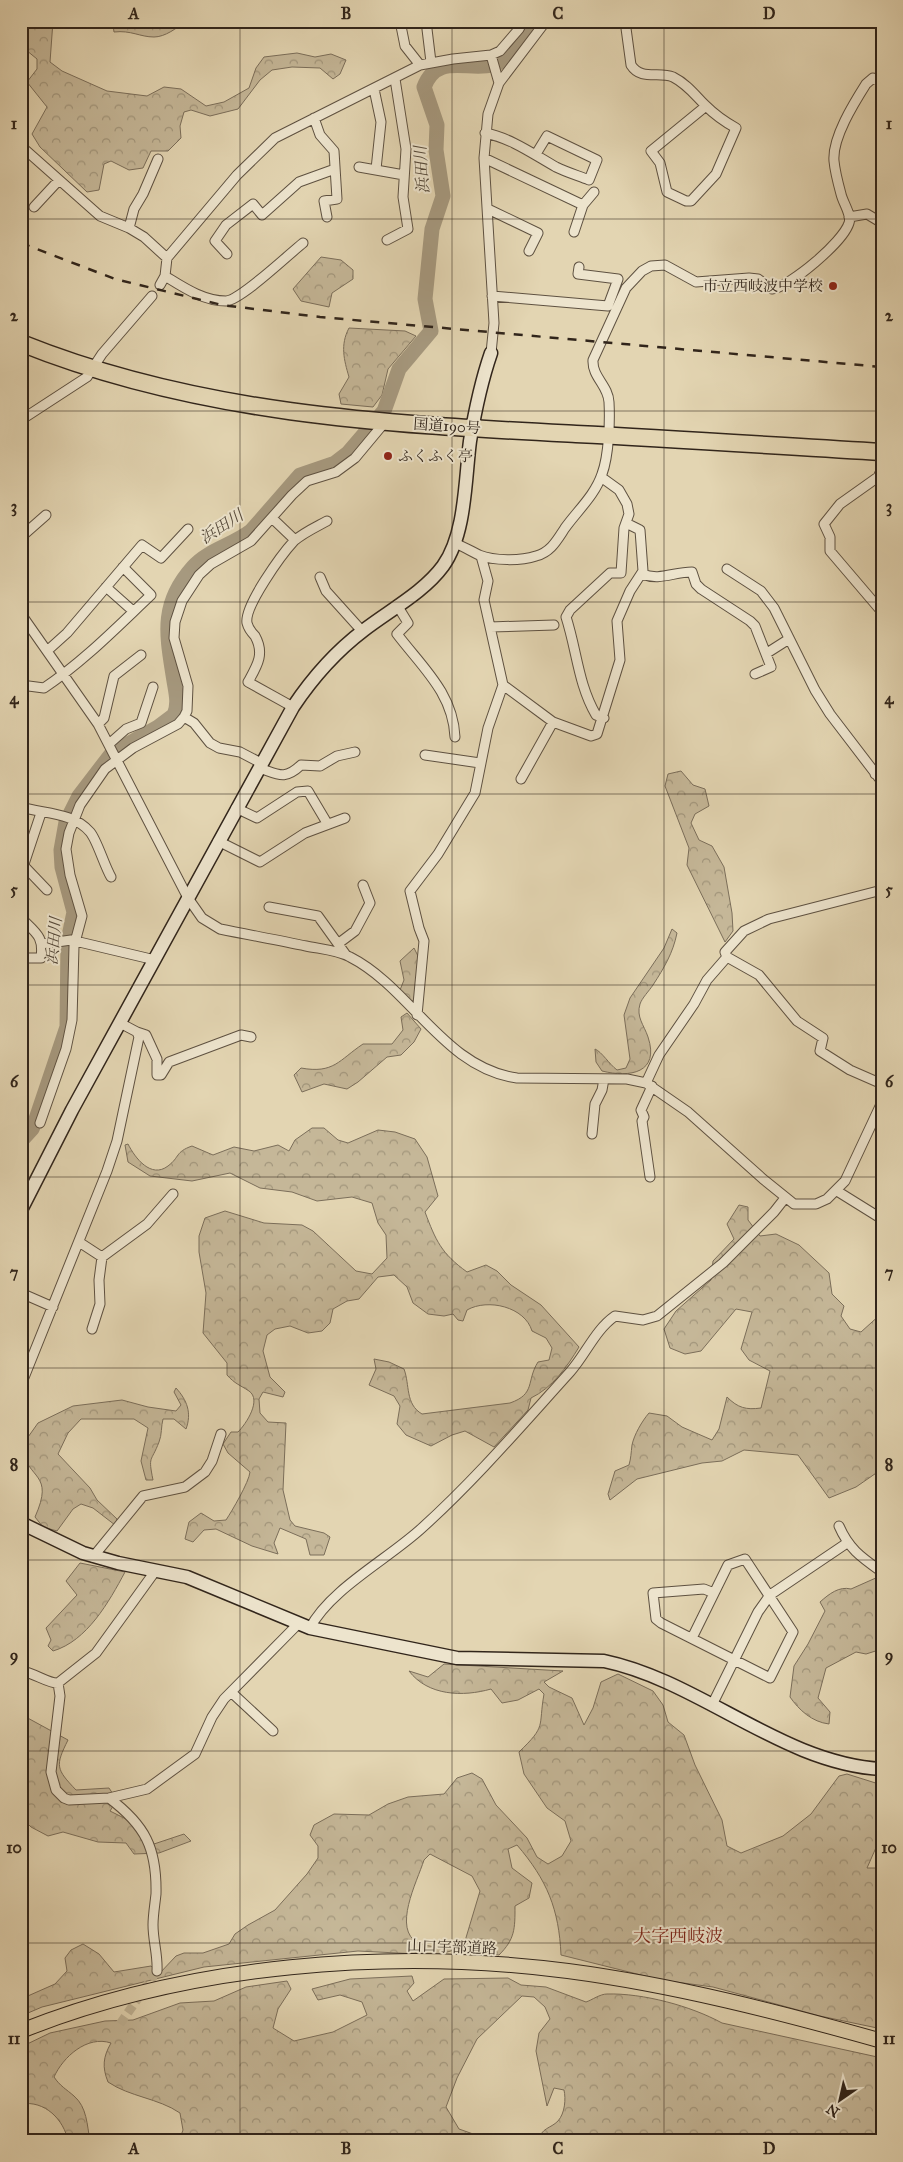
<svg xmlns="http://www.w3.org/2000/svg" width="903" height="2162" viewBox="0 0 903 2162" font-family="'IM FELL Great Primer','Noto Serif JP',serif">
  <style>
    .forest { fill: url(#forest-crowns); stroke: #7b6e5a }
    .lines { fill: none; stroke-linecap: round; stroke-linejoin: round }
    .river { stroke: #a6997f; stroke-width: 15 }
    .street-tunnel { stroke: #bfb294; stroke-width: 9; stroke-dasharray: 9 4.5; stroke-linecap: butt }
    .street-casing { stroke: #5e5141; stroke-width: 11 }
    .secondary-casing { stroke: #31251b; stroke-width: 15 }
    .primary-casing { stroke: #31251b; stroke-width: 16 }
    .highway-casing { stroke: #31251b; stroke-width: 19 }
    .street { stroke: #ede4cd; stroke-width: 9 }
    .secondary { stroke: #ede4cd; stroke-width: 12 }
    .primary { stroke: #e3d5b2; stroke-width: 14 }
    .highway { stroke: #e3d5b2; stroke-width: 16 }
    .rail { stroke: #31251b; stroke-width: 2.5; stroke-dasharray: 9 9; stroke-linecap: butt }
    .grid { fill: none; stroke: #31251b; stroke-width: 1; stroke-opacity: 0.55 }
    .poi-dot { fill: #8f2418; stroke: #ede4cd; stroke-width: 2 }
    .labels { text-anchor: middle; stroke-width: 4; stroke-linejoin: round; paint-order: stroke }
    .poi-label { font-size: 15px; fill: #31251b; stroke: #ede4cd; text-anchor: end }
    .street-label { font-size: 15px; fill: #31251b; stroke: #ede4cd }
    .water-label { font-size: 16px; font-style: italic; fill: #544839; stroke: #ede4cd }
    .quarter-label { font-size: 18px; fill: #7a1f14; stroke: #ede4cd }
    .neatline { fill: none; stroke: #31251b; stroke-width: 2 }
    .grid-label { font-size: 16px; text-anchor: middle; font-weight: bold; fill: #31251b }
  </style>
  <defs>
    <pattern id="forest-crowns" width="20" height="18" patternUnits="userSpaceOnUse" patternTransform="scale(1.25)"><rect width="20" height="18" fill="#c5b798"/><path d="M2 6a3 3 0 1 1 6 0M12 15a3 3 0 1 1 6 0" fill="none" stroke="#a1957b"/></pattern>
  </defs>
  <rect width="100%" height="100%" fill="#e3d5b2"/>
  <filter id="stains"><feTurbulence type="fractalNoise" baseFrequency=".004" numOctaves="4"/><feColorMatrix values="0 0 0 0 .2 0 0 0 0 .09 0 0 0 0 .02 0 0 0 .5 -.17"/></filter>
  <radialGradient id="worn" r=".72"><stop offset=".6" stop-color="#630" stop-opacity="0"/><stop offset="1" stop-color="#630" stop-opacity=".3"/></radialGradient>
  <path class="forest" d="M21 21H53L50 62 62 71 107 91 147 96 164 87 181 89 206 106 224 102 249 88 256 68 264 57 297 53 315 57 331 54 346 60 340 74 333 79 320 68 292 67 272 70 260 80 238 109 210 116 191 110 184 112 180 126 181 138 168 151H151L143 168 129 170 111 161 104 164 99 190 87 192 40 147 32 134 47 107 27 82 37 69V59L26 50 21 49Z
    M117 21H186C177 28 165 37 154 37 140 37 131 30 114 32L113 25Z
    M321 257 341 260 353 270V279L332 293 329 307 301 301 293 289Z
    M349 328 405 331 416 336 388 369 382 395 373 407 341 404 339 394 349 377C344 360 340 345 349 328Z
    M681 771 693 785 705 789 709 806 695 814 691 823 699 840 712 846 724 867 732 913 733 931 725 942 687 865 689 848 665 786 668 774Z
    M672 929 677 933C673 953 664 968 653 985 649 991 642 998 640 1004 636 1017 644 1025 648 1037 660 1073 630 1078 602 1071L596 1062 595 1049C602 1052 609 1064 617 1070L626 1068 630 1059 624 1015 630 998 664 948Z
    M414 948 419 958 414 1000 410 1002 400 990 404 980 400 961Z
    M407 1013 421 1029 414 1042 401 1055 387 1057 358 1082 347 1089 324 1084 302 1092 294 1075 301 1068C334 1074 339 1060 363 1044H392L403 1030 401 1017Z
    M312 1128H324L338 1140 348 1143 378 1130 395 1132 415 1139 427 1157 438 1196 425 1212C436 1241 441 1253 467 1272L486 1265 497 1271 511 1285 541 1305 579 1347C567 1367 552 1388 531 1398L528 1410 494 1447 465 1431 452 1435 431 1446 406 1435 397 1424 400 1406 394 1396 369 1385 376 1369 374 1359 389 1362 404 1369C410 1385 405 1404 422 1414L510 1403C536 1394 526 1381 538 1362L549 1360 552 1348 546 1338 532 1331C525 1307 488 1298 467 1310L463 1321 458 1320 453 1314 444 1316 428 1314 413 1303 407 1287 394 1275 378 1277 359 1299 347 1301 333 1309 330 1323 322 1331 308 1333 290 1326 275 1329 267 1335 263 1351 270 1377 285 1392 283 1397 263 1392 259 1399 260 1413 268 1422 286 1423 283 1490 290 1520 295 1526 324 1533 330 1537 324 1555H310L306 1539 280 1528 274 1543 278 1554 252 1546 216 1529 204 1530 193 1542 185 1539 189 1522 201 1513 214 1521 226 1520C232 1511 249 1482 250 1472L228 1453 223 1444 231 1432H238C246 1424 262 1400 249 1391 240 1385 235 1384 227 1375V1363L203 1333 206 1293 199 1252V1236L205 1218 225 1211 264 1223 302 1225 313 1231 356 1271 372 1274 387 1258 386 1235 378 1223 372 1203 352 1197 317 1201 292 1192 260 1188 230 1173 192 1181 150 1176 128 1162 125 1145 128 1144C135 1158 151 1179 168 1166 180 1157 175 1152 192 1146L213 1155 234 1147 254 1151 278 1145 289 1151 295 1140Z
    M739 1205 748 1207V1220L760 1236 776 1234 799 1245 829 1273 832 1294 844 1306 841 1316 850 1329 861 1332 882 1313V1469L856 1487 829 1498 798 1455 744 1450 722 1461 702 1463 637 1479 610 1500 608 1494 615 1471 629 1465C631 1458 631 1453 632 1445 634 1435 642 1421 649 1413L667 1416 682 1427 712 1440 719 1429 727 1397C738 1408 746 1410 761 1408L770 1371 749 1360 741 1349 752 1312 736 1309 701 1351 685 1354 670 1348 664 1329 676 1311 711 1280 713 1261 734 1239 727 1224Z
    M176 1388C187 1400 192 1413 186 1429L174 1419H163C161 1426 162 1435 159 1442 151 1463 148 1455 153 1480H146L141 1461 148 1428 134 1419H81L68 1433 58 1454 90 1488 97 1500 117 1519 115 1525 93 1508 81 1504 73 1509 57 1531 43 1527 35 1517C55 1472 28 1481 21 1447L38 1423 73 1406 122 1400 148 1407 176 1411 181 1405 174 1392Z
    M80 1563 125 1572C109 1602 87 1641 53 1651L48 1646 51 1640 46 1628 77 1595 66 1581Z
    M878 1577 882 1579V1649L866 1654 856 1652 826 1668 818 1698 830 1712 829 1724C812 1722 799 1710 790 1697L794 1666 808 1644 825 1611 820 1602C829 1594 839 1586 851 1589Z
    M444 1664 563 1671 544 1682 549 1687 572 1698 584 1725 593 1708 601 1682 618 1674 653 1691 663 1705 668 1722 684 1735 695 1765 722 1820 727 1846 741 1853 783 1836 811 1814 839 1776 847 1774 882 1785V1834L867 1868H882V2029L820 2016 713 1987 661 1980 561 1955C559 1909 547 1880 517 1845L508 1849 512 1868 532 1883 529 1898 515 1906C515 1929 515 1939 499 1955L467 1950 465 1941 480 1891 472 1876 430 1854 424 1860C417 1882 392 1929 418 1943 429 1948 449 1947 461 1948L437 1955 358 1951 204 1967 42 2007 21 2016V1999L55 1984 67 1971 65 1958 71 1950 83 1944 99 1954 114 1972 151 1966 159 1974 176 1956 184 1953H203L229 1944 235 1934 248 1925 275 1910 307 1874 318 1858V1846L310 1835 314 1825 334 1814 369 1815 388 1804 408 1797 444 1794 457 1778 472 1773 482 1779 496 1805 527 1838 537 1857 548 1864 562 1856 571 1841 565 1821 547 1808 524 1774 519 1752C547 1725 538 1728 544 1694L539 1689 518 1700 502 1703 491 1689C463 1697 428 1696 409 1671L428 1677Z
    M24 1716 68 1740C55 1766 56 1769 76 1790L109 1788 117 1800 110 1811 146 1829 154 1844 184 1834 191 1841 159 1853 134 1854 126 1843 98 1842 63 1832 48 1836 31 1827 21 1817V1719Z
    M412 1976 414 1983 407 1991 413 2001 444 1979 508 1978 521 1985 546 1987 586 2002C592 2000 600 1994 607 1994 643 1993 691 2006 722 2023L882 2058V2141H538C542 2127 550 2129 558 2121 565 2113 566 2099 564 2090L554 2088 547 2106 536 2051 539 2033 550 2019 545 2007 534 1997 522 1996 477 2039 457 2078 446 2107 459 2129 493 2141H179L183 2130 180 2113C158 2098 130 2097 108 2082 102 2067 103 2057 111 2043 87 2035 63 2057 54 2077 60 2086 66 2089 74 2096 87 2107 87 2125 90 2141H68C64 2120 45 2100 21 2104V2047L50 2033 105 2021 133 2020 180 2003 214 2001 246 1987 287 1981 291 1989 278 2009 273 2028 294 2041 333 2032 367 2015 362 2002 340 1995 318 2000 312 1989 350 1979Z"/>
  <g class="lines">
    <path class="river" d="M21 1141 32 1129 35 1122 67 1027 68 941 74 912 62 867 61 850 66 822 79 796 112 753 158 727 174 715C179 704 176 693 174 681 167 636 159 605 193 567 208 550 233 545 251 531L300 475 335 463 348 453 384 411 399 369 431 331 425 299 432 229 443 196 436 150 437 125 424 87C437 53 466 71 493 65 512 60 523 37 531 21"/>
    <path class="street-tunnel" d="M120 2024 157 1971"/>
    <g class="street-casing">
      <path id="street" d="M400 21 405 46 420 65
        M426 21 431 62
        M625 21 631 65C641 81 659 71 673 77 687 84 695 95 705 105 714 114 725 122 736 128L716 174 691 201H686L667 192 660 163 651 151 706 106
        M491 55 499 83
        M374 89 381 122 376 169
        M314 118 320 135 334 151 337 199 324 201 327 217
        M485 133C511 138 533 154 556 167 566 172 579 176 589 180L597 160 547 136 536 154
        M21 146 100 216 129 228 144 237 167 258
        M484 158 583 205
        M359 167 404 175
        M34 207 59 180
        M488 209 538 233 529 251
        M849 217 867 214 882 223
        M129 228 134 209 143 194 158 159
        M574 232 583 205 594 192
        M387 240 408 229 403 197 406 149 395 79
        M227 254 215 241 226 225 253 204 262 215 299 182 335 169
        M165 276C183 287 203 301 226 301 241 300 289 254 303 243
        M160 285 165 276 167 258 237 175 275 138 420 65 453 59 491 55 500 51 519 29 523 21
        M492 296 608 306 618 279 578 274 579 267
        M491 353 494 323 484 158 488 114 499 83 546 21
        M21 420 87 377 102 354 152 296
        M882 469 878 477 840 504 824 524 830 537V551L882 612
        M601 477 619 490 627 504 629 514 624 528 621 573H610L570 610 566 617C577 651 578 684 596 715L604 718
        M273 519 295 540
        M21 537 46 515
        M455 543C464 547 471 551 479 555 494 561 521 561 536 556 551 552 557 540 565 528 578 510 595 495 602 474 609 455 610 421 609 402 608 385 592 377 593 360L626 288 642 271 651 266 665 265 696 282 749 278 758 279 772 289C791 286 843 242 849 223 852 215 843 203 841 194 838 183 835 172 834 161 832 138 854 103 866 84L873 78 882 81
        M727 569 761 591 774 608 815 690 830 714 882 782
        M642 574C660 581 673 572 692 572L696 584 701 589 750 621 755 626 771 667 755 674
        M320 577 326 591 362 631
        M106 587 133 611
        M397 605 408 623 397 634C422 667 453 693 455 737
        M21 614 98 724 188 898 202 918 220 929C249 935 278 940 306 946 320 949 337 950 350 957 411 988 444 1068 517 1078L627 1079 646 1083 688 1112 763 1179 794 1204H816L827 1199 845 1181 882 1102
        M490 627 554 625
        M47 651 67 633 142 545 161 558 188 529
        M767 653 789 639
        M21 685 44 688C84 661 116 628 151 595L123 567
        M503 685 553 722 591 736 597 734 620 660 617 621 630 591 643 571 640 530 626 523
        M293 707 248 682C257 666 265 654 255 636 252 633 248 627 247 623 244 606 282 554 294 541 303 533 316 527 327 521
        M184 717 194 723 210 743 219 748 240 752 261 763
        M98 724 104 718 114 676 141 655
        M109 744 126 729 141 723 153 687
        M425 755 480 763
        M259 768C278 774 284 781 301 765L320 766 337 756 355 752
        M875 774 882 764
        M521 779 553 722
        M21 807C44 814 73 812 90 832 97 840 104 865 111 877
        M236 808 257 818 297 792 308 791 327 823
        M218 841 260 862 305 833 345 818
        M25 867 47 890
        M21 873 41 813
        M269 907 318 916 346 955
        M21 918C36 933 44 936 41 958H21
        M339 943 355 931 370 903 363 885
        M43 944 71 940 155 960
        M727 957 759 975 797 1021 823 1038 820 1051 850 1070 882 1084
        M417 1015 424 941 419 928 410 891 438 854 475 793 488 728 503 685 484 600 488 581 481 556
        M137 1032 146 1035 157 1059V1075H161L169 1062 241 1035 251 1037
        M646 1083 659 1055 694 1004 707 980 727 957 725 952 744 931 769 919 882 890
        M40 1123 66 1049 72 1020 74 946 82 916 70 875 66 849 69 833 80 805 105 769 133 748 178 724 184 717 187 711 188 686 174 638 175 622 182 601 199 575 211 564 251 541 292 495 307 481 336 472 355 458 385 422
        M592 1134 595 1104 602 1090 604 1079
        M650 1177 642 1121 644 1117 641 1110 652 1086
        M837 1191 882 1219
        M79 1242 102 1257 147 1224 173 1194
        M21 1293 53 1307
        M92 1329 100 1304 99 1280 102 1257
        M21 1385 107 1171 117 1141 139 1037 137 1032 120 1023
        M839 1526C849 1549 861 1557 882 1572
        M882 1532V1535
        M93 1557 143 1496 185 1487 205 1472 212 1461 221 1434
        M310 1628C330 1589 390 1558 423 1527 476 1479 522 1425 570 1372 586 1354 595 1330 615 1316L643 1320 657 1316 723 1263 774 1212 785 1198
        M692 1638 728 1565 745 1559 793 1632 770 1678 661 1623 656 1619 653 1593 704 1589 714 1593
        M21 1671C35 1673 49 1684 58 1683L96 1653 156 1570
        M58 1683 60 1696 51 1772 56 1790 64 1798 69 1800 109 1798 147 1789 195 1754 212 1717 224 1699 298 1624
        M231 1692 273 1731
        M712 1705 758 1612 770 1595 847 1543
        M109 1798C145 1825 157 1848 156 1894 155 1904 153 1915 153 1925 153 1941 158 1955 157 1971"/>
    </g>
    <g class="secondary-casing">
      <path id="secondary" d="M21 1210 72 1110 293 707C313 677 335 652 364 630 390 610 424 592 443 566 466 534 465 479 470 441 475 411 481 382 491 353
        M21 1523 83 1553 118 1563 187 1577 310 1628 457 1658 604 1661C700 1681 783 1764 882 1769"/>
    </g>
    <g class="primary-casing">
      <path id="primary" d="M21 2031C188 1964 391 1948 568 1971 674 1985 779 2012 882 2041"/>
    </g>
    <g class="highway-casing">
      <path id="highway" d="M21 343C200 415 387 424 576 434 678 439 780 446 882 452"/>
    </g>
    <use href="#street" class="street"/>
    <use href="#secondary" class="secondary"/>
    <use href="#primary" class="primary"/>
    <use href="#highway" class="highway"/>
    <path class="rail" d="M21 243 115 279 222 305 320 317 882 367"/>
  </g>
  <path class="grid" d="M240 21V2141M452 21V2141M664 21V2141M21 219H882M21 411H882M21 602H882M21 794H882M21 985H882M21 1177H882M21 1368H882M21 1560H882M21 1751H882M21 1943H882"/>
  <g class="poi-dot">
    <circle cx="833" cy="286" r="5"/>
    <circle cx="388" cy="456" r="5"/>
  </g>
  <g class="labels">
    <g class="poi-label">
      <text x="823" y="291">市立西岐波中学校</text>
      <text x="398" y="461" text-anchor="start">ふくふく亭</text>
    </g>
    <g class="street-label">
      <text transform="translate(447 426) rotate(4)" y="5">国道190号</text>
      <text transform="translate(452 1947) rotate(2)" y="5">山口宇部道路</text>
    </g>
    <g class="water-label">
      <text transform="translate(421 170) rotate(-94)" y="6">浜田川</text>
      <text transform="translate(221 526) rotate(-33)" y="6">浜田川</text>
      <text transform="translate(53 941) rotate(-84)" y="6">浜田川</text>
    </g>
    <g class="quarter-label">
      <text x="678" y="1942">大字西岐波</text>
    </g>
  </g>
  <rect width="903" height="2162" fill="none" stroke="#e3d5b2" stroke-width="55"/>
  <g transform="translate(840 2100) rotate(214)" stroke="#ede4cd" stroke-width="4" paint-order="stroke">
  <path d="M0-4L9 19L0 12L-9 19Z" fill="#31251b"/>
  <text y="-8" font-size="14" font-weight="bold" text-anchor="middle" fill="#31251b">N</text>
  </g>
  <rect x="28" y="28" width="848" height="2106" class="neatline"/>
  <g class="grid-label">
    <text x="134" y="19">A</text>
    <text x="346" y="19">B</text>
    <text x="558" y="19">C</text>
    <text x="769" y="19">D</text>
    <text x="14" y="129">1</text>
    <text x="889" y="129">1</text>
    <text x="14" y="321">2</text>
    <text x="889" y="321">2</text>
    <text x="14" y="512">3</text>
    <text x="889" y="512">3</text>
    <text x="14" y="704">4</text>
    <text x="889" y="704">4</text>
    <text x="14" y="895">5</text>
    <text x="889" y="895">5</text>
    <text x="14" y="1087">6</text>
    <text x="889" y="1087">6</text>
    <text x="14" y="1278">7</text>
    <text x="889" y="1278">7</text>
    <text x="14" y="1470">8</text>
    <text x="889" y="1470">8</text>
    <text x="14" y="1661">9</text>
    <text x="889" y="1661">9</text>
    <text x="14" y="1853">10</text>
    <text x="889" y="1853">10</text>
    <text x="14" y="2044">11</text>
    <text x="889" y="2044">11</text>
    <text x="134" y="2154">A</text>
    <text x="346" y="2154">B</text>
    <text x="558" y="2154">C</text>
    <text x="769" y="2154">D</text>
  </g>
  <rect width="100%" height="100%" filter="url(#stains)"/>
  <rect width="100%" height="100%" fill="url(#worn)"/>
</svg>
